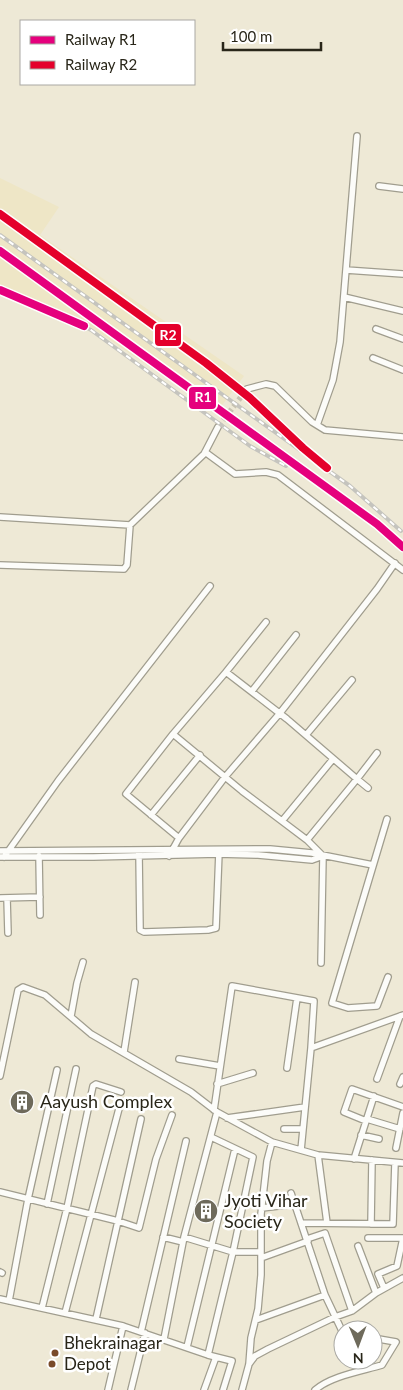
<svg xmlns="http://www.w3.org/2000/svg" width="403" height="1390" viewBox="0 0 403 1390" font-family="Lato,sans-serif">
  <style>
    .built { fill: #eee6c6 }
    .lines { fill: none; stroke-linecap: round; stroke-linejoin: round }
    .minor-tunnel { stroke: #c7c2b0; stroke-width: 5.5; stroke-dasharray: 5.5 3; stroke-linecap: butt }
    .minor-casing { stroke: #a09d8e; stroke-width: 8 }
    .minor { stroke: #fcfcf9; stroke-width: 5.5 }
    .rail-casing { stroke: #c5c4be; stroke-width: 4 }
    .rail { stroke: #fff; stroke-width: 2; stroke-dasharray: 5.5; stroke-linecap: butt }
    .rail-1-casing { stroke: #fff; stroke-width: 11 }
    .rail-2-casing { stroke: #fff; stroke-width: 11 }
    .rail-1 { stroke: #e5007d; stroke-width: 8 }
    .rail-2 { stroke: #e4002b; stroke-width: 8 }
    .bus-dot { fill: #7a4b2a; stroke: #fff; stroke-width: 2 }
    .labels { text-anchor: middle; stroke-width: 5; stroke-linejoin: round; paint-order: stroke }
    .bus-label { font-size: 17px; fill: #292619; stroke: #fff; text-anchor: start }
    .poi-label { font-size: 18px; fill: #292619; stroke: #fff; text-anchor: start }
    .line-badge { stroke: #fff; stroke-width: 2 }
    .badge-label { font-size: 14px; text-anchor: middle; font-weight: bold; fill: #fff }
  </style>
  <rect width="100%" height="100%" fill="#eee9d6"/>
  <path class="built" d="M0 178 59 207 40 235 244 376 217 412 89 326 1 288 0 289Z"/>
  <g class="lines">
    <path class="minor-tunnel" d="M218 427 247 389"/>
    <g class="minor-casing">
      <path id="minor" d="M379 186 403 189
        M346 270 403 274
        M344 297 403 311
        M376 329 403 339
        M373 358 403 370
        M247 389 266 384 275 386 312 422 325 430 403 437
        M317 425 333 380 340 342 357 136
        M205 452 235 474 266 472 278 475 403 570
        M0 517 130 525 127 565 124 569 0 565
        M130 525 204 454 218 427
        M226 672 266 622
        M252 691 296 635
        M173 734 126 794 179 838
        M306 735 352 680
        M368 788 357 779 377 753
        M151 815 200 755
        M387 819 332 1003 348 1008 377 1006 388 977
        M282 821 333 759
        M307 840 357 779 287 719 226 672 173 734 242 791 307 840 323 856 321 963
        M0 851 270 849 312 853 373 865
        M139 853 140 930 144 932 208 930 216 928 219 852
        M39 856 40 915
        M169 856 179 838 225 777 280 713 377 589 395 563
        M0 857H93L218 854 258 855 312 860 323 856
        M4 857 58 781 210 586
        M0 898 40 897
        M7 898 8 933
        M71 1016 77 983 83 962
        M124 1052 135 982
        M179 1059 220 1066
        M287 1068 297 998
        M0 1076 18 990 23 987 45 995 91 1034 191 1092 217 1112 272 1142 318 1155 403 1163
        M377 1079 400 1016
        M217 1084 253 1073
        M400 1084 403 1077
        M214 1110 232 986 314 1001 311 1048
        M227 1118 305 1107
        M141 1119 118 1221 139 1228 156 1159 172 1115
        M367 1119 400 1129
        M366 1121 344 1112 352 1089 403 1107
        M284 1129H303
        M361 1135 379 1139
        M396 1148 403 1113
        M301 1150 311 1048 403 1015
        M318 1155 327 1223
        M354 1159 374 1096
        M0 1192 118 1221 96 1319
        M291 1193 325 1295 343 1333
        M47 1204 76 1069
        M262 1208 295 1204
        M301 1223 393 1224 395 1163
        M371 1224 372 1160
        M163 1237 183 1242
        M184 1237 217 1112
        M368 1238H403
        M307 1239 325 1233 352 1311
        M358 1246 376 1293
        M261 1258 308 1241
        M0 1272 2 1273
        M384 1288 378 1274 397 1266 403 1238
        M0 1299 123 1326 208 1355 232 1361 223 1390
        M9 1301 28 1199 57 1070
        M42 1308 67 1208 93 1086 96 1084 121 1092
        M65 1313 121 1101
        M256 1320 325 1295
        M141 1332 186 1141
        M164 1339 184 1237 233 1252 253 1157 211 1137
        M187 1347 235 1149
        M208 1355 233 1252H261
        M249 1364 255 1356 268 1349 335 1317 352 1311 376 1293 403 1278
        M108 1390 123 1326
        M131 1390 145 1333
        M204 1390 216 1357
        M242 1390 249 1364 251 1338 258 1309 261 1275V1214L267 1161 272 1142
        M315 1390C331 1376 362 1371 382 1365L396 1342 373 1338"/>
    </g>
    <use href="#minor" class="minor"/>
    <g class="rail-casing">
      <path id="rail" d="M0 214 206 363 250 398 290 435
        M0 235 350 486 401 531
        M0 251 377 524 403 547
        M0 290 41 306 91 330 250 446 286 466"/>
    </g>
    <use href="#rail" class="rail"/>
    <g class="rail-1-casing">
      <path id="rail-1" d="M0 251 377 524 403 547
        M0 290 84 326"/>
    </g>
    <g class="rail-2-casing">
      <path id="rail-2" d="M0 214 206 363 250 398 303 448 327 468"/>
    </g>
    <use href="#rail-1" class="rail-1"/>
    <use href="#rail-2" class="rail-2"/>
  </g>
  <defs>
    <g id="building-disc" transform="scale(1.25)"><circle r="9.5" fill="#6e6a5b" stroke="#fff"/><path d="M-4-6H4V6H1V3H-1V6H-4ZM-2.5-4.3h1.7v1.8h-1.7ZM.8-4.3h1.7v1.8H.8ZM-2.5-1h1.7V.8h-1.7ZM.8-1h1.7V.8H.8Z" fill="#fff"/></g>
  </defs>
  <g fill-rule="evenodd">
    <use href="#building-disc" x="22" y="1102"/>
    <use href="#building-disc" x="206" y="1211"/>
  </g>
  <g class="bus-dot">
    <circle cx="55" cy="1353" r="4.5"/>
    <circle cx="52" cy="1364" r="4.5"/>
  </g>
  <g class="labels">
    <g class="bus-label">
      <text x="64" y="1349">Bhekrainagar<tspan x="64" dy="21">Depot</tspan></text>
    </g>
    <g class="poi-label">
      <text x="40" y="1108">Aayush Complex</text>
      <text x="224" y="1207">Jyoti Vihar<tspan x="224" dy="21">Society</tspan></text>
    </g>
  </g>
  <g class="line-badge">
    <rect x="154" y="323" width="28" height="24" rx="5" fill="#e4002b"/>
    <rect x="188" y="386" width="29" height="24" rx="5" fill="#e5007d"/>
  </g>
  <g class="badge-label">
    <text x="168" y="340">R2</text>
    <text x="203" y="402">R1</text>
  </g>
  <rect x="20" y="20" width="175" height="65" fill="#ffffff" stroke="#a9a8a3"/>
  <rect x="30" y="36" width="25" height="8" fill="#e5007d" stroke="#a9a8a3"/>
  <text x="65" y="45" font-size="15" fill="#292619">Railway R1</text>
  <rect x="30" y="61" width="25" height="8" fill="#e4002b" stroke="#a9a8a3"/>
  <text x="65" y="70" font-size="15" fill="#292619">Railway R2</text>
  <g transform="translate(358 1345) rotate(179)"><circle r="24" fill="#ffffff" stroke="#a9a8a3"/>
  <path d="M0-4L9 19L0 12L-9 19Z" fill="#6e6a5b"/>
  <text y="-8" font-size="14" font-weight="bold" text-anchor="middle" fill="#292619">N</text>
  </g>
  <path d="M223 42v8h98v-8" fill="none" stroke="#292619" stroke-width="2.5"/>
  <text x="230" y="42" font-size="15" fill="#292619" stroke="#ffffff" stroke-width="4" paint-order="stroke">100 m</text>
</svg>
